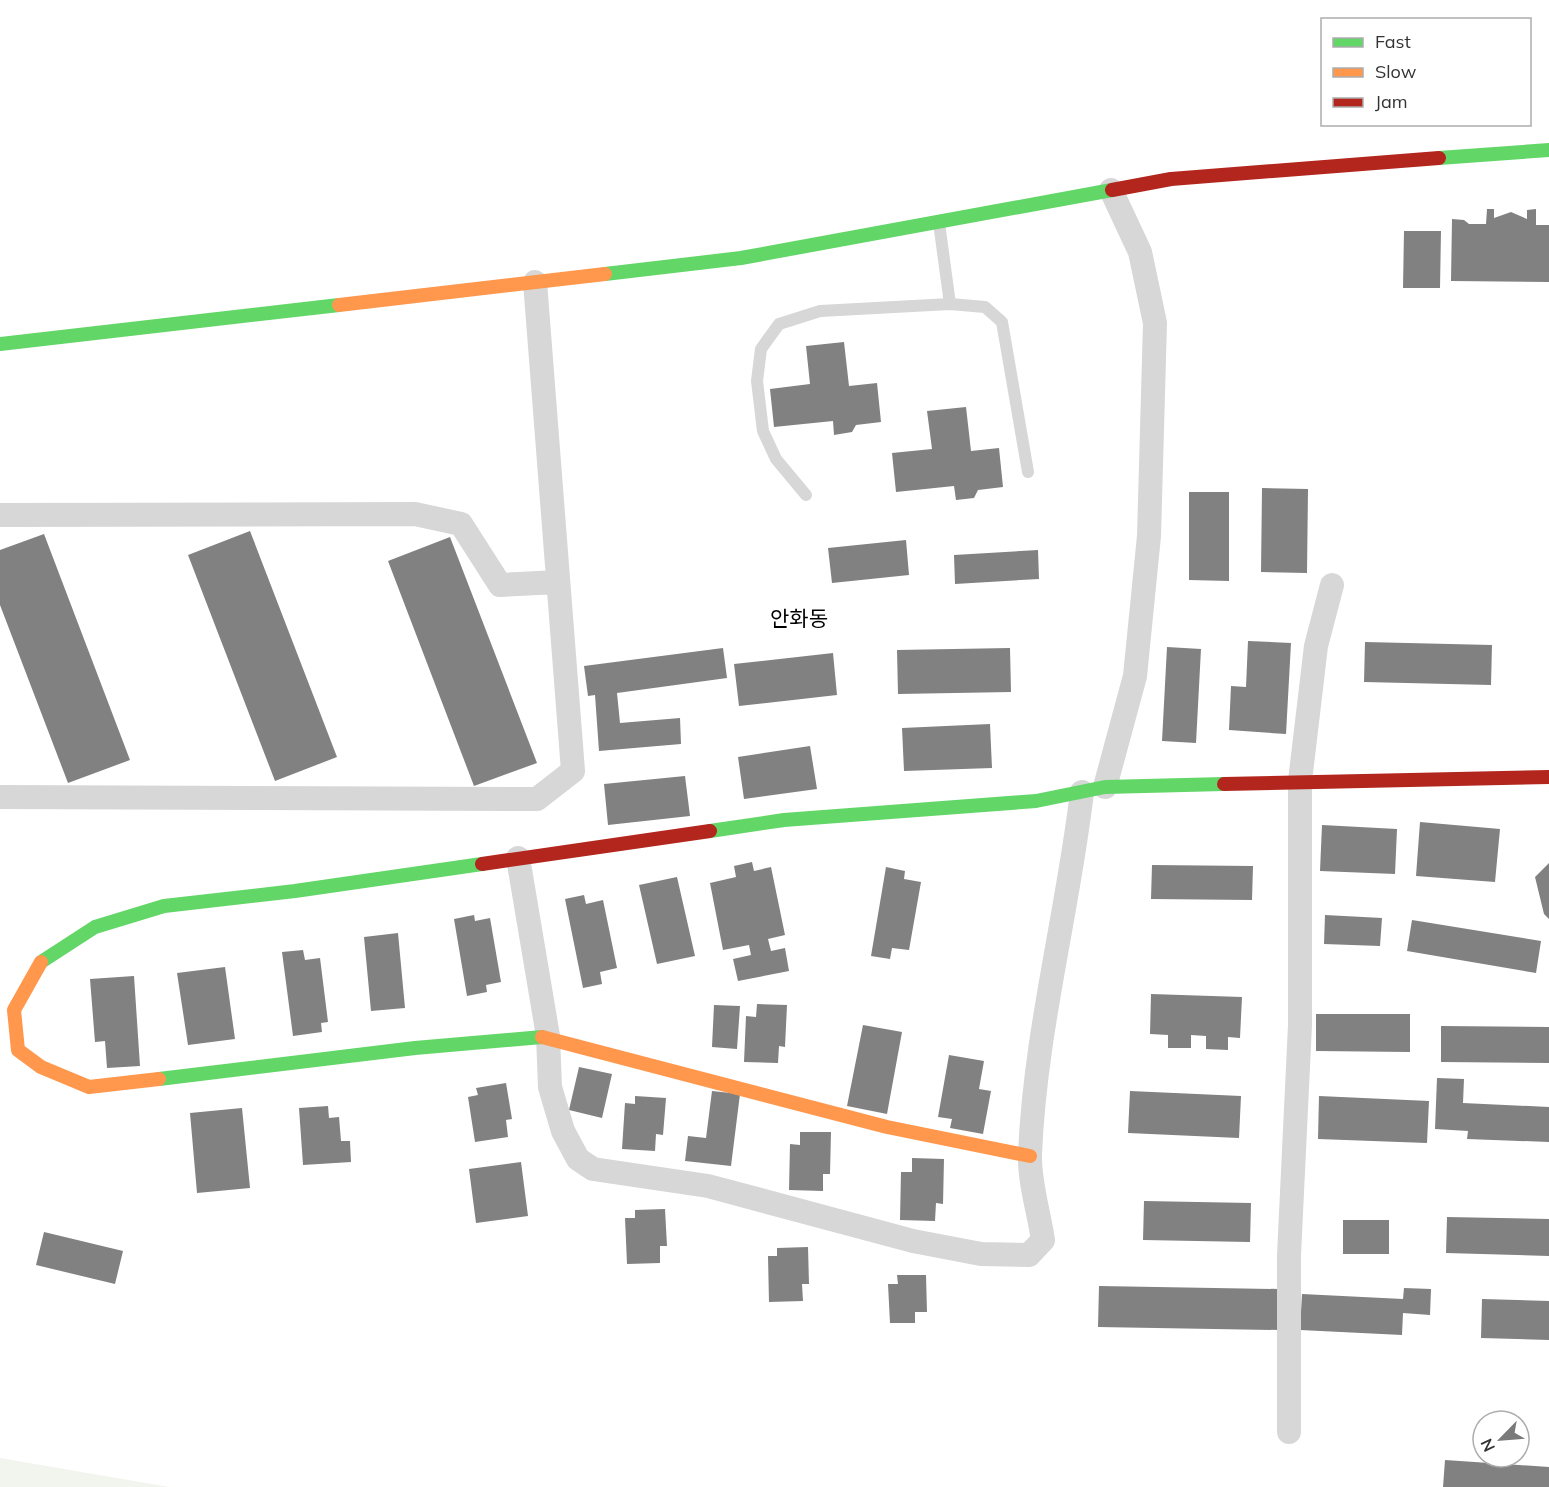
<svg xmlns="http://www.w3.org/2000/svg" width="1549" height="1487" viewBox="0 0 1549 1487" font-family="Mulish,'Noto Sans KR',sans-serif">
  <style>
    .green { fill: #f1f5ed }
    .building { fill: #818181 }
    .lines { fill: none; stroke-linecap: round; stroke-linejoin: round }
    .lane { stroke: #d7d7d7; stroke-width: 12 }
    .street { stroke: #d7d7d7; stroke-width: 24 }
    .fast { stroke: #63d668; stroke-width: 14 }
    .slow { stroke: #ff974d; stroke-width: 14 }
    .jam { stroke: #b3261e; stroke-width: 14 }
    .labels { text-anchor: middle; stroke-width: 6; stroke-linejoin: round; paint-order: stroke }
    .quarter-label { font-size: 21px; fill: #000; stroke: #fff }
  </style>
  <rect width="100%" height="100%" fill="#fff"/>
  <path class="green" d="M0 1458 169 1487H0Z"/>
  <path class="building" d="M1487 209H1494V218L1511 212 1527 219V210L1536 209V225H1549V282L1451 281 1452 219 1464 220 1469 224H1486Z
    M1404 231H1441L1440 288H1403Z
    M844 342 849 386 877 383 881 422 856 425 852 432 834 435 833 421 774 427 770 389 810 384 806 346Z
    M966 407 971 451 999 448 1003 487 978 490 974 498 956 500 954 486 896 492 892 453 932 449 927 411Z
    M1262 488 1308 489 1307 573 1261 572Z
    M1189 492H1229V581L1189 580Z
    M250 531 337 757 275 781 188 555Z
    M44 534 130 760 68 783 0 605V550Z
    M450 537 537 763 474 786 388 561Z
    M906 540 909 575 832 583 828 548Z
    M1038 550 1039 579 955 584 954 555Z
    M1248 641 1291 643 1286 734 1229 730 1231 686 1246 687Z
    M1365 642 1492 645 1491 685 1364 682Z
    M1167 647 1201 649 1196 743 1162 741Z
    M723 648 727 678 617 693 620 723 680 718 681 744 599 751 595 695 588 696 584 666Z
    M1010 648 1011 692 898 694 897 650Z
    M833 653 837 695 739 706 734 664Z
    M990 724 992 768 904 771 902 728Z
    M810 746 817 789 744 799 738 757Z
    M685 776 690 816 608 825 604 784Z
    M1420 822 1500 829 1495 882 1416 876Z
    M1322 825 1397 829 1395 874 1320 871Z
    M752 862 754 871 771 867 785 935 768 939 771 951 785 948 789 971 738 981 733 959 751 955 749 945 723 950 710 883 736 877 734 866Z
    M1549 863V919L1544 914 1535 877Z
    M1152 865 1253 866 1252 900 1151 899Z
    M886 867 905 871 904 879 921 882 909 950 892 948 890 959 871 956Z
    M677 877 695 956 657 964 639 885Z
    M584 895 586 904 603 900 617 968 600 972 602 984 583 988 565 899Z
    M474 915 475 921 490 918 501 982 486 985 487 992 467 996 454 919Z
    M1325 915 1382 918 1380 946 1324 944Z
    M1412 920 1541 941 1536 973 1407 951Z
    M398 933 405 1008 371 1011 364 937Z
    M303 950 305 960 320 958 328 1022 321 1023 322 1032 293 1036 282 952Z
    M225 967 235 1039 188 1045 177 973Z
    M134 976 140 1066 107 1068 105 1041 95 1042 90 979Z
    M1151 994 1242 997 1240 1038 1228 1037V1050L1206 1049V1036L1191 1035V1048H1168V1035L1150 1034Z
    M757 1004 787 1005 785 1047 779 1046 778 1063 744 1062 746 1016 756 1017Z
    M714 1005 740 1006 737 1049 712 1047Z
    M1316 1014H1410V1052L1316 1051Z
    M863 1025 902 1032 887 1114 847 1106Z
    M1441 1026 1549 1027V1063L1441 1062Z
    M949 1055 984 1061 979 1089 991 1091 983 1134 950 1128 952 1119 938 1117Z
    M579 1067 612 1074 602 1118 569 1110Z
    M1437 1078 1464 1079 1463 1103 1549 1107V1142L1467 1139 1468 1131 1435 1129Z
    M506 1083 512 1119 506 1120 508 1137 475 1142 468 1097 478 1095 476 1088Z
    M712 1091 740 1094 731 1166 685 1161 688 1136 706 1138Z
    M1130 1091 1241 1096 1239 1138 1128 1133Z
    M635 1096 666 1098 663 1135 656 1134 655 1151 622 1149 625 1103 635 1104Z
    M1319 1096 1429 1101 1427 1143 1318 1139Z
    M328 1106 329 1118 339 1117 341 1141H350L351 1162 303 1165 299 1108Z
    M242 1108 250 1188 197 1193 190 1113Z
    M800 1132H831L830 1174H823V1191L789 1190 790 1144 800 1145Z
    M912 1158 944 1159 943 1204 936 1203 935 1221 900 1220 901 1172H912Z
    M521 1162 528 1216 476 1223 469 1169Z
    M1144 1201 1251 1203 1250 1242 1143 1240Z
    M665 1209 667 1246H660V1263L627 1264 625 1218H635V1210Z
    M1447 1217 1549 1219V1256L1446 1253Z
    M1343 1220H1389V1254H1343Z
    M44 1232 123 1251 115 1284 36 1265Z
    M808 1247 809 1284H802L803 1301 769 1302 768 1256H777V1248Z
    M897 1275H926L927 1312H915V1323H890L888 1284H898Z
    M1099 1286 1279 1289V1330L1098 1327Z
    M1404 1288 1431 1289 1430 1315 1403 1313 1402 1335 1300 1330 1302 1294 1403 1299Z
    M1482 1299 1549 1301V1340L1481 1338Z
    M1445 1460 1549 1467V1487H1443Z"/>
  <g class="lines">
    <path class="lane" d="M939 223 950 304
      M806 495 776 459 763 431 757 381 761 349 779 324 820 311 950 304 985 307 1002 322 1028 472"/>
    <path class="street" d="M0 515 415 514 461 524 500 585 558 582
      M1105 787 1135 676 1149 536 1155 323 1140 252 1111 190
      M0 797 537 799 573 771 535 282
      M518 858 548 1036 550 1087 563 1131 578 1159 593 1169 708 1186 913 1241 981 1254 1029 1255 1043 1240C1039 1213 1029 1181 1030 1154 1035 1032 1068 912 1082 792
      M1289 1432V1255L1300 1025V781L1316 646 1332 585"/>
    <path class="fast" d="M1439 158 1549 150
      M605 274 741 258 1112 190
      M0 344 339 305
      M710 831 784 820 1036 801 1105 787 1224 784
      M41 962 95 927 164 906 295 891 482 864
      M159 1079 415 1048 542 1037"/>
    <path class="slow" d="M339 305 605 274
      M41 962 14 1010 18 1050 41 1067 89 1087 159 1079
      M542 1037 887 1127 1030 1156"/>
    <path class="jam" d="M1112 190 1171 179 1439 158
      M1224 784 1549 777
      M482 864 710 831"/>
  </g>
  <g class="labels">
    <g class="quarter-label">
      <text x="799" y="626">안화동</text>
    </g>
  </g>
  <rect x="1321" y="18" width="210" height="108" fill="#ffffff" stroke="#adadad" stroke-width="1.5"/>
  <rect x="1333" y="38" width="30" height="9" fill="#63d668" stroke="#adadad" stroke-width="1.5"/>
  <text x="1375" y="48" font-size="18" fill="#333333">Fast</text>
  <rect x="1333" y="68" width="30" height="9" fill="#ff974d" stroke="#adadad" stroke-width="1.5"/>
  <text x="1375" y="78" font-size="18" fill="#333333">Slow</text>
  <rect x="1333" y="98" width="30" height="9" fill="#b3261e" stroke="#adadad" stroke-width="1.5"/>
  <text x="1375" y="108" font-size="18" fill="#333333">Jam</text>
  <g transform="translate(1501 1439) rotate(245)"><circle r="28" fill="#ffffff" stroke="#adadad" stroke-width="1.5"/>
  <path d="M0-4.5L10 22L0 15L-10 22Z" fill="#7a7a7a"/>
  <text y="-9" font-size="16" font-weight="bold" text-anchor="middle" fill="#333333">N</text>
  </g>
</svg>
